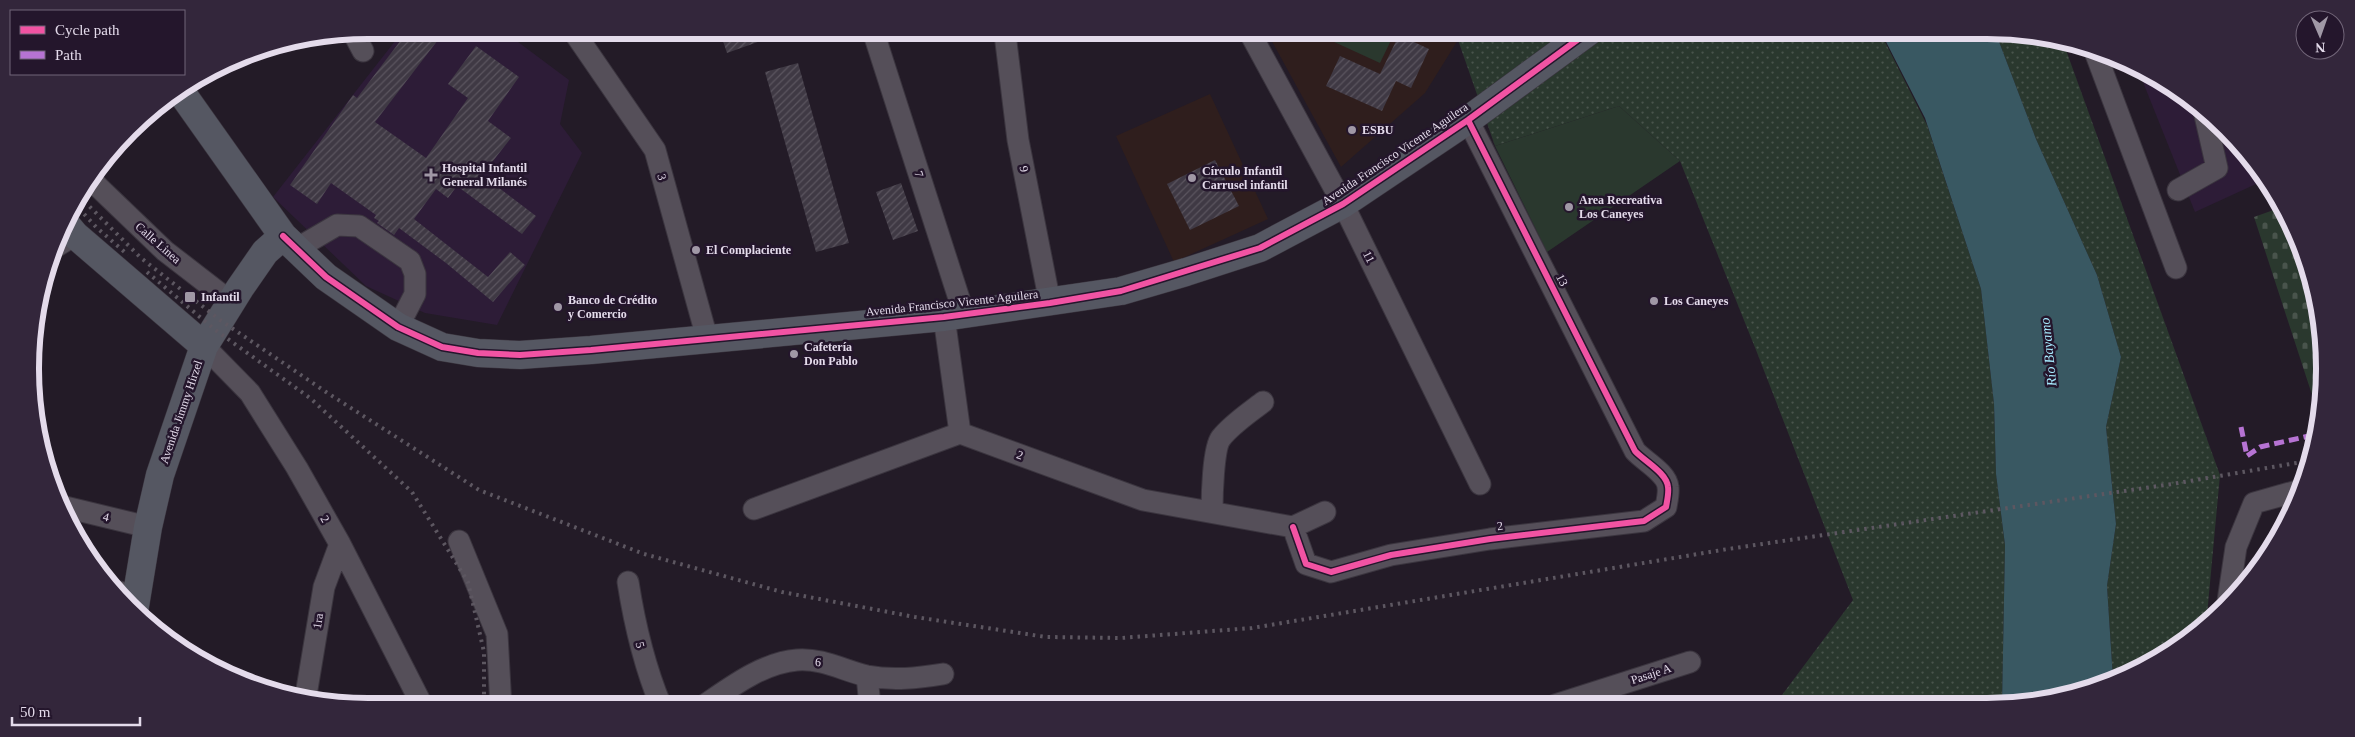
<svg xmlns="http://www.w3.org/2000/svg" width="2355" height="737" viewBox="0 0 2355 737" font-family="Georgia,serif">
  <style>
    .built { fill: #2d1c37 }
    .education { fill: #2f1e1d }
    .grass { fill: url(#grass-dots) }
    .cemetery { fill: url(#cemetery-stones) }
    .pitch { fill: #2a382e }
    .water { fill: #395862 }
    .building { fill: url(#building-hatch) }
    .lines { fill: none; stroke-linecap: round; stroke-linejoin: round }
    .minor-casing { stroke: #3b353f; stroke-width: 23 }
    .major-casing { stroke: #3b353f; stroke-width: 29 }
    .minor { stroke: #554f59; stroke-width: 21 }
    .major { stroke: #555762; stroke-width: 28 }
    .rail { stroke: #5d5761; stroke-width: 4; stroke-dasharray: 2.5 5; stroke-linecap: butt }
    .quiet { stroke: #b673d3; stroke-width: 5; stroke-dasharray: 10 5; stroke-linecap: butt }
    .cycleway-casing { stroke: #24162c; stroke-width: 9 }
    .cycleway { stroke: #f153a3; stroke-width: 6 }
    .poi-dot { fill: #a098a6; stroke: #24162c; stroke-width: 2 }
    .labels { text-anchor: middle; stroke-width: 5; stroke-linejoin: round; paint-order: stroke }
    .poi-label { font-size: 12px; font-weight: bold; fill: #e4dbeb; stroke: #24162c; text-anchor: start }
    .street-label { font-size: 12px; fill: #e4dbeb; stroke: #24162c }
    .water-label { font-size: 14px; font-style: italic; fill: #a6eafe; stroke: #24162c }
    .rim { fill: none; stroke: #e4dbeb; stroke-width: 6 }
  </style>
  <defs>
    <pattern id="grass-dots" width="8" height="8" patternUnits="userSpaceOnUse" patternTransform="scale(1.25)"><rect width="8" height="8" fill="#2a382e"/><path d="M2 2h.1M6 6h.1" fill="none" stroke="#49544c" stroke-width="1.8" stroke-linecap="round"/></pattern>
    <pattern id="cemetery-stones" width="16" height="16" patternUnits="userSpaceOnUse" patternTransform="scale(1.25)"><rect width="16" height="16" fill="#2a382e"/><path d="M2 7V4a2 2 0 0 1 4 0v3zM10 15v-3a2 2 0 0 1 4 0v3z" fill="#49544c"/></pattern>
    <pattern id="building-hatch" width="6" height="6" patternUnits="userSpaceOnUse" patternTransform="scale(1.25)"><rect width="6" height="6" fill="#3f3944"/><path d="M-1 1l2-2M0 6l6-6M5 7l2-2" fill="none" stroke="#5b555f"/></pattern>
  </defs>
  <rect width="100%" height="100%" fill="#231b27"/>
  <path class="built" d="M399 36H510L569 80 560 124 582 153 497 325 425 313 366 286 273 197Z
    M2137 67 2175 87 2226 129 2267 179 2195 212Z"/>
  <path class="education" d="M1451 32 1458 40 1425 93 1341 167 1269 36 1273 33Z
    M1210 94 1268 219 1174 262 1116 136Z"/>
  <path class="grass" d="M1879 30 1927 125 1981 289 1994 404 1996 474 2005 545 2002 704 1782 705V695L1853 600 1756 350 1680 161 1619 106 1495 146 1458 40 1451 32Z
    M1995 31 2053 37 2062 39 2220 475 2206 626 2136 672 2113 679 2107 586 2116 524 2106 427 2121 357 2097 275 2036 139Z"/>
  <path class="cemetery" d="M2282 207C2309 257 2323 311 2325 368 2325 381 2322 396 2321 410H2317L2254 217Z"/>
  <path class="pitch" d="M1395 32 1380 63 1319 35 1321 33Z
    M1619 106 1680 161 1547 252 1495 146Z"/>
  <path class="water" d="M1880 30 1995 31 2036 139 2097 275 2121 357 2106 427 2116 524 2107 586 2113 679 2031 704H2002L2005 545 1996 474 1994 404 1981 289 1925 118Z"/>
  <path class="building" d="M721 35H772V37L727 53Z
    M1399 35 1429 49 1411 88 1396 81 1382 111 1326 86 1340 56 1380 74Z
    M404 36H441L375 122 426 158 468 98 448 84 476 46 519 77 488 121 511 138 482 175 536 216 522 234 457 186 448 198 436 189 414 219 488 277 510 252 525 265 493 302 446 263 399 228 394 235 377 223 379 221 374 218 376 215 331 183 317 204 290 185 353 95 357 98Z
    M798 63 849 243 816 252 765 72Z
    M1215 160 1239 206 1190 230 1167 184Z
    M901 183 918 231 893 240 876 192Z"/>
  <g class="lines">
    <g class="minor-casing">
      <path id="minor" d="M1250 33 1343 204 1480 484
        M874 34 964 314
        M1005 34 1018 140 1050 303
        M576 35 655 150 707 338
        M355 36 363 51
        M2094 49 2176 268
        M90 179 165 251 231 302
        M2178 190 2217 168 2204 111
        M57 246 75 235
        M296 249 337 225 359 226 410 261 415 274V294L398 327
        M944 317 960 433
        M204 346 250 393 297 468 340 544 423 707
        M65 507 148 527
        M754 509 960 433 1143 500 1293 527 1325 512
        M1212 512C1212 498 1213 448 1221 438 1232 424 1249 413 1263 402
        M1293 527 1306 564 1331 572 1391 555 1490 539 1644 521 1666 507C1667 501 1669 493 1668 487 1667 473 1644 461 1635 451L1468 120
        M459 541 497 634 501 707
        M628 582C635 627 644 665 661 706
        M115 591 136 596
        M2228 601 2236 547 2254 503 2297 491
        M867 676 870 706
        M305 701 324 587 340 544
        M1555 705 1690 662
        M703 706C731 687 762 663 797 660 823 658 844 671 867 676 893 681 918 678 943 674"/>
    </g>
    <g class="major-casing">
      <path id="major" d="M181 92 283 236 326 277 398 327 442 347 478 353 520 355 591 350 944 317 1121 291 1186 272 1260 248 1343 204 1468 120 1588 32
        M64 222 75 235 204 346
        M134 612 148 527 160 475 204 346 240 288 265 252 283 236"/>
    </g>
    <use href="#minor" class="minor"/>
    <use href="#major" class="major"/>
    <path class="rail" d="M79 196 141 258 220 320 326 392 479 490 644 554 782 592 915 617 1046 637 1121 638 1252 628 1728 549 2172 484 2308 461
      M74 203 96 227 128 255
      M147 272 214 329 310 398 412 492 468 582 484 652V707"/>
    <path class="quiet" d="M2241 427 2247 456 2260 447 2318 434"/>
    <g class="cycleway-casing">
      <path id="cycleway" d="M283 236 326 277 398 327 442 347 478 353 520 355 591 350 944 317 1050 303 1121 291 1260 248 1343 204 1468 120 1588 32
        M1293 527 1306 564 1331 572 1391 555 1490 539 1644 521 1666 507C1667 501 1669 493 1668 487 1667 473 1644 461 1635 451L1468 120"/>
    </g>
    <use href="#cycleway" class="cycleway"/>
  </g>
  <g class="poi-dot">
    <circle cx="1352" cy="130" r="5"/>
    <path d="M428.5 167.5h5v5h5v5h-5v5h-5v-5h-5v-5h5z"/>
    <circle cx="1192" cy="178" r="5"/>
    <circle cx="1569" cy="207" r="5"/>
    <circle cx="696" cy="250" r="5"/>
    <rect x="184" y="291" width="12" height="12" rx="2.5"/>
    <circle cx="1654" cy="301" r="5"/>
    <circle cx="558" cy="307" r="5"/>
    <circle cx="794" cy="354" r="5"/>
  </g>
  <g class="labels">
    <g class="poi-label">
      <text x="1362" y="134">ESBU</text>
      <text x="442" y="172">Hospital Infantil<tspan x="442" dy="14">General Milanés</tspan></text>
      <text x="1202" y="175">Círculo Infantil<tspan x="1202" dy="14">Carrusel infantil</tspan></text>
      <text x="1579" y="204">Area Recreativa<tspan x="1579" dy="14">Los Caneyes</tspan></text>
      <text x="706" y="254">El Complaciente</text>
      <text x="201" y="301">Infantil</text>
      <text x="568" y="304">Banco de Crédito<tspan x="568" dy="14">y Comercio</tspan></text>
      <text x="1664" y="305">Los Caneyes</text>
      <text x="804" y="351">Cafetería<tspan x="804" dy="14">Don Pablo</tspan></text>
    </g>
    <g class="street-label">
      <text transform="translate(1395 154) rotate(-34)" y="4">Avenida Francisco Vicente Aguilera</text>
      <text transform="translate(1024 169) rotate(79)" y="4">9</text>
      <text transform="translate(919 174) rotate(72)" y="4">7</text>
      <text transform="translate(662 177) rotate(74)" y="4">3</text>
      <text transform="translate(158 243) rotate(41)" y="4">Calle Linea</text>
      <text transform="translate(1369 257) rotate(64)" y="4">11</text>
      <text transform="translate(1562 280) rotate(63)" y="4">13</text>
      <text transform="translate(952 303) rotate(-6)" y="4">Avenida Francisco Vicente Aguilera</text>
      <text transform="translate(181 412) rotate(-71)" y="4">Avenida Jimmy Hirzel</text>
      <text transform="translate(1020 455) rotate(20)" y="4">2</text>
      <text transform="translate(106 517) rotate(13)" y="4">4</text>
      <text transform="translate(325 519) rotate(61)" y="4">2</text>
      <text transform="translate(1500 526) rotate(-7)" y="4">2</text>
      <text transform="translate(318 621) rotate(-81)" y="4">1ra</text>
      <text transform="translate(640 645) rotate(76)" y="4">5</text>
      <text transform="translate(818 662) rotate(5)" y="4">6</text>
      <text transform="translate(1651 674) rotate(-18)" y="4">Pasaje A</text>
    </g>
    <g class="water-label">
      <text transform="translate(2048 352) rotate(-96)" y="5">Río Bayamo</text>
    </g>
  </g>
  <path d="M0 0H2355V737H0ZM368 39H1987A329 329 0 0 1 2316 368V369A329 329 0 0 1 1987 698H368A329 329 0 0 1 39 369V368A329 329 0 0 1 368 39Z" fill="#33263b" fill-rule="evenodd"/>
  <path class="rim" d="M368 39H1987A329 329 0 0 1 2316 368V369A329 329 0 0 1 1987 698H368A329 329 0 0 1 39 369V368A329 329 0 0 1 368 39Z"/>
  <rect x="10" y="10" width="175" height="65" fill="#24162c" stroke="#716578"/>
  <rect x="20" y="26" width="25" height="8" fill="#f153a3" stroke="#716578"/>
  <text x="55" y="35" font-size="15" fill="#e4dbeb">Cycle path</text>
  <rect x="20" y="51" width="25" height="8" fill="#b673d3" stroke="#716578"/>
  <text x="55" y="60" font-size="15" fill="#e4dbeb">Path</text>
  <g transform="translate(2320 35) rotate(178)"><circle r="24" fill="#24162c" stroke="#716578"/>
  <path d="M0-4L9 19L0 12L-9 19Z" fill="#a098a6"/>
  <text y="-8" font-size="14" font-weight="bold" text-anchor="middle" fill="#e4dbeb">N</text>
  </g>
  <path d="M12 717v8h128v-8" fill="none" stroke="#e4dbeb" stroke-width="2.5"/>
  <text x="20" y="717" font-size="15" fill="#e4dbeb" stroke="#24162c" stroke-width="4" paint-order="stroke">50 m</text>
</svg>
